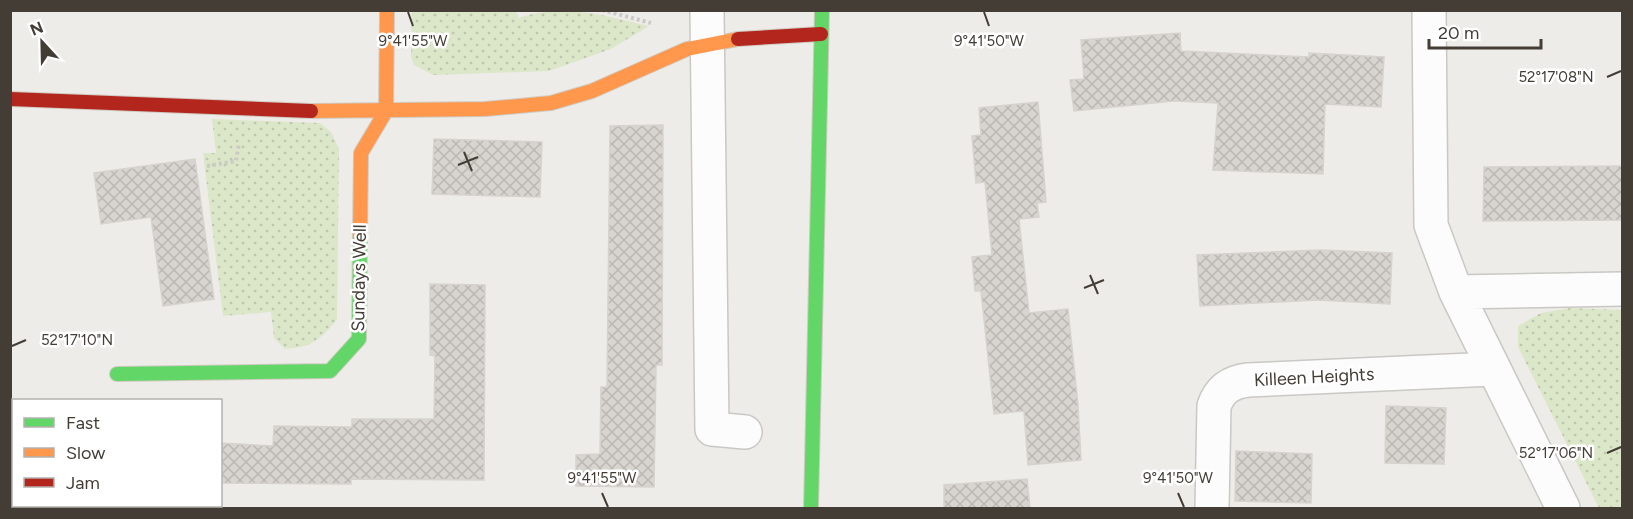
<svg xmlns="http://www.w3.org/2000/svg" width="1633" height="519" viewBox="0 0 1633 519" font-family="Figtree,sans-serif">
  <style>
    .grass { fill: url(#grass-dots) }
    .building { fill: url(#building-cross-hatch); stroke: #d6d3ce; stroke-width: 1.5 }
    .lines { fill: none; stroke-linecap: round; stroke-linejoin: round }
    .street-casing { stroke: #cac8c4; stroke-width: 36 }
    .fast-casing { stroke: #cfcbc2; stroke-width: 16 }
    .slow-casing { stroke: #cfcbc2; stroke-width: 16 }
    .jam-casing { stroke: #cfcbc2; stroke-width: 16 }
    .path { stroke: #cccac6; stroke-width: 4; stroke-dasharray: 3 3; stroke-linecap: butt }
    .street { stroke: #fcfcfc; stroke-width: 33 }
    .fast { stroke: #63d668; stroke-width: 14 }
    .slow { stroke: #ff974d; stroke-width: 14 }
    .jam { stroke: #b3261e; stroke-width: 14 }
    .ticks { fill: none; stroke: #433d35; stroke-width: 2 }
    .labels { text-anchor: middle; stroke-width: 5; stroke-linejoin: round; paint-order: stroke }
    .street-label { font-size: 18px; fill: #433d35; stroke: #fff }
    .ticks-label { font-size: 15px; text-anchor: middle; fill: #433d35; stroke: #fff; stroke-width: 5; stroke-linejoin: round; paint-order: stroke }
  </style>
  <defs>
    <pattern id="grass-dots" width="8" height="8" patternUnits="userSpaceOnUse" patternTransform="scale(1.5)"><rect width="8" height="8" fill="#dce7c9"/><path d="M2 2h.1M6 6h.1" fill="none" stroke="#bec7ad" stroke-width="1.8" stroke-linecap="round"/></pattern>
    <pattern id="building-cross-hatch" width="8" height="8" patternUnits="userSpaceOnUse" patternTransform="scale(1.5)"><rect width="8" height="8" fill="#d8d5d0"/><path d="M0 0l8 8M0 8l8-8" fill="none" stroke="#bbb8b3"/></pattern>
  </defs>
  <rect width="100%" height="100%" fill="#eeece8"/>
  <path class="grass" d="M412 11H516L519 18C562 2 605 16 649 26L611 49 549 71 433 75 414 65 411 57Z
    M212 119 320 123 331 132 339 149 337 320C319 340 313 347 285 349L274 338 271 312 223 316 203 153H216Z
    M1570 308 1622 310V508H1599L1518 347V326L1541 313Z"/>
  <path class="building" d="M1180 33 1181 51 1309 57V53L1384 57 1381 107 1325 104 1323 174 1213 170 1218 103 1174 101 1074 111 1070 80 1084 79 1081 40Z
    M1038 102 1046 202 1037 203 1039 217 1019 219 1029 313 1068 309 1078 405 1081 460 1028 465 1024 411 994 414 981 291H975L972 257 992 255 985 182 976 183 972 136 981 135 979 108Z
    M663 125 662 365H656L654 487 576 486V455L600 454 601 387H607L610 126Z
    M434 139 542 142 540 197 432 194Z
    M195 159 214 299 163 306 151 217 101 224 94 173Z
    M1623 166V220L1483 221 1484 167Z
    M1321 250 1392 253 1390 304 1318 300 1200 306 1197 255Z
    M430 284 485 285 484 480 351 479V484L220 483V443L273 446 274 426 352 427V419H434L435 356 430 355Z
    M1386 406 1446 408 1444 464 1385 463Z
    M1236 451 1312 454 1311 503 1235 501Z
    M1027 479 1030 508H944V485Z"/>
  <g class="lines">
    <g class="street-casing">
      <path id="street" d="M707 10 712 429 745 432
        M1429 10 1431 225 1456 292 1563 508
        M1456 292 1622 289
        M1212 508 1214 406C1220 389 1231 382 1248 380L1493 369"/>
    </g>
    <g class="fast-casing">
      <path id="fast" d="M117 374 330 371 359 339 360 235
        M811 508 822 10"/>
    </g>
    <g class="slow-casing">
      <path id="slow" d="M311 111 485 109 551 103 592 91 687 49 738 39
        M360 235 361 153 386 111 387 10"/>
    </g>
    <g class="jam-casing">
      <path id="jam" d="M738 39 821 34
        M10 99 311 111"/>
    </g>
    <path class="path" d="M602 10 651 23
      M207 166 236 161 239 143"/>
    <use href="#street" class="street"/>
    <use href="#fast" class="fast"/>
    <use href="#slow" class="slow"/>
    <use href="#jam" class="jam"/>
  </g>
  <path class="ticks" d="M408 12 413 26M984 12 989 26M1607 77 1621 71M464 152 472 171M458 165 478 157M1090 275 1098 294M1084 288 1104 280M12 346 26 340M1607 453 1621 447M602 493 608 507M1178 493 1184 507"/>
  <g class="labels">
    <g class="street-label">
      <text transform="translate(359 278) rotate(-89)" y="6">Sundays Well</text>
      <text transform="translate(1314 377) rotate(-3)" y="6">Killeen Heights</text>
    </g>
  </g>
  <g class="ticks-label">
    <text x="413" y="46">9°41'55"W</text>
    <text x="989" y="46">9°41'50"W</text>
    <text x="1556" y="82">52°17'08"N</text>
    <text x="77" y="345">52°17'10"N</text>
    <text x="1556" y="458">52°17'06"N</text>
    <text x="602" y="483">9°41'55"W</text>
    <text x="1178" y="483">9°41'50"W</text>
  </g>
  <rect width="1633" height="519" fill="none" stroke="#433d35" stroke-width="24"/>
  <rect x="12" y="399" width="210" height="108" fill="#ffffff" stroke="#b4b1ae" stroke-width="1.5"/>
  <rect x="24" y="418" width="30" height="9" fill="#63d668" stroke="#b4b1ae" stroke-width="1.5"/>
  <text x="66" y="429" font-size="18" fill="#433d35">Fast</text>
  <rect x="24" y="448" width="30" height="9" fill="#ff974d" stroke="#b4b1ae" stroke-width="1.5"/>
  <text x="66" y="459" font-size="18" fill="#433d35">Slow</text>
  <rect x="24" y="478" width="30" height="9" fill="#b3261e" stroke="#b4b1ae" stroke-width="1.5"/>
  <text x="66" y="489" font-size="18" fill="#433d35">Jam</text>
  <g transform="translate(42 42) rotate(338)" stroke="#ffffff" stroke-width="4.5" paint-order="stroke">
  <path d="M0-4.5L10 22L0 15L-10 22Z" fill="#433d35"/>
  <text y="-9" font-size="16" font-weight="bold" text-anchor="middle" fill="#433d35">N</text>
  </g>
  <path d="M1429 39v9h112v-9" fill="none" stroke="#433d35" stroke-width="3"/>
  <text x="1438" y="39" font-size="18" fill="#433d35" stroke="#ffffff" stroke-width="4.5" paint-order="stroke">20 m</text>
</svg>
